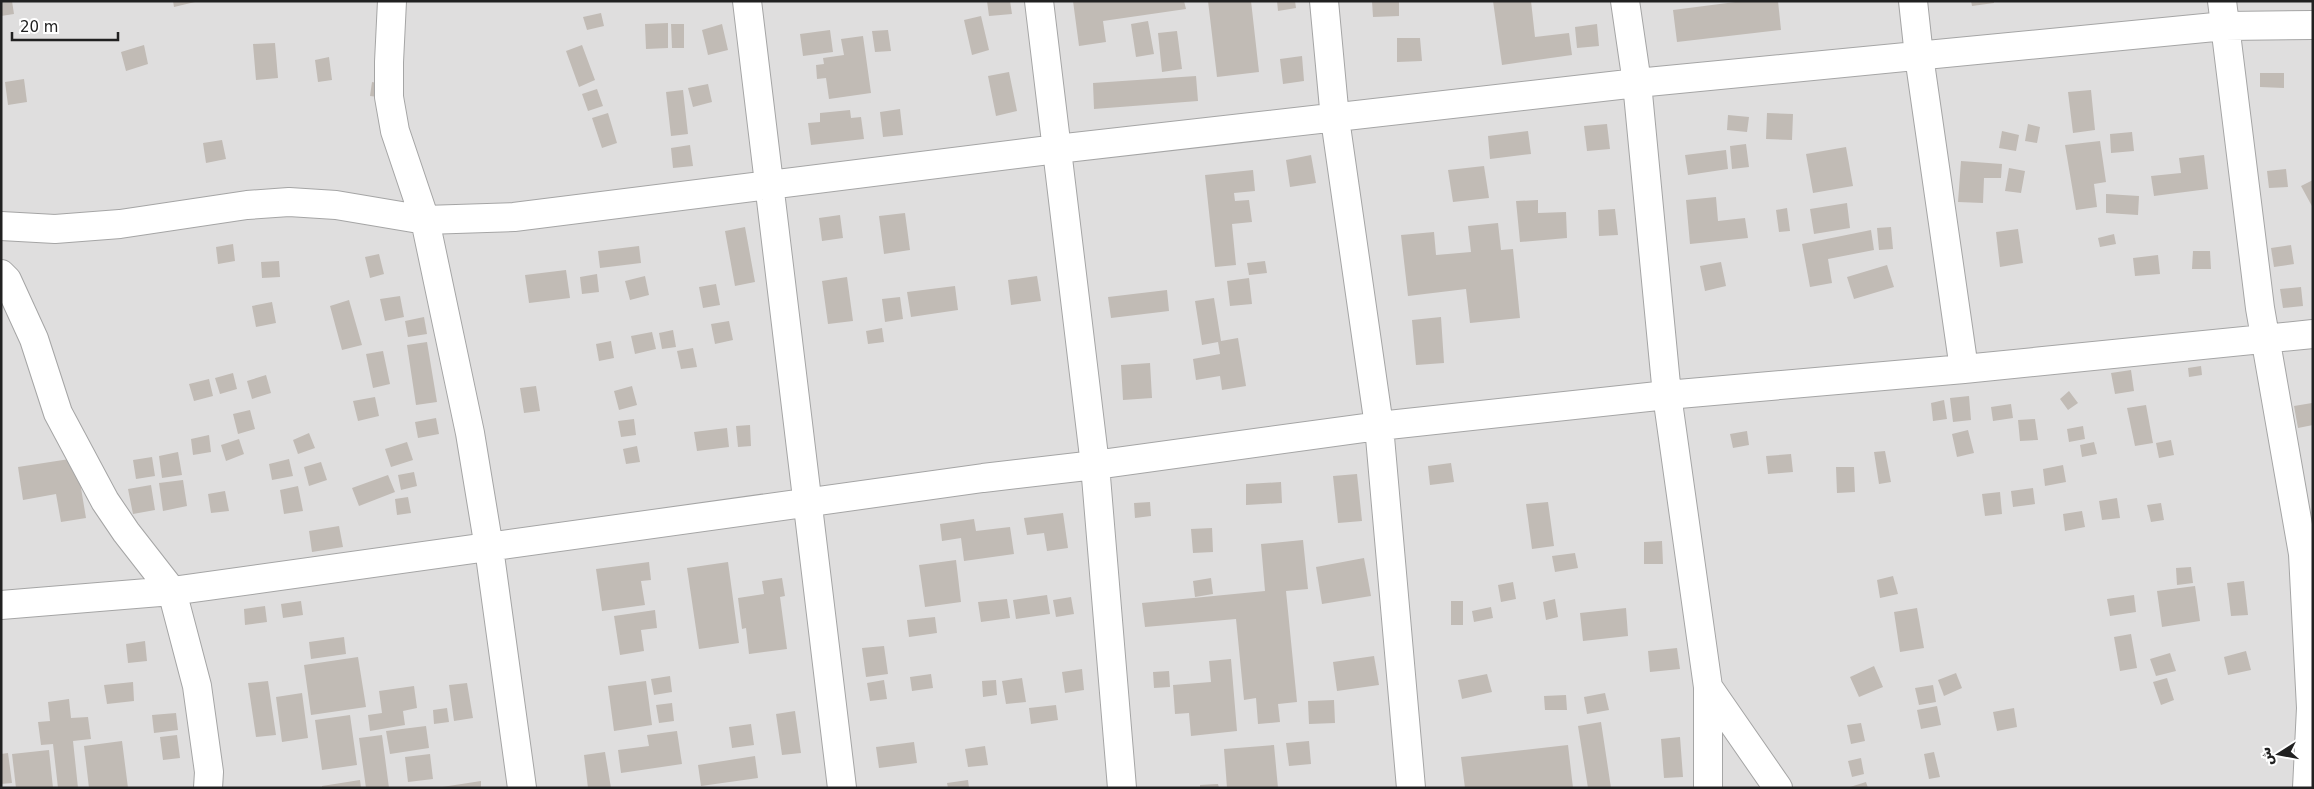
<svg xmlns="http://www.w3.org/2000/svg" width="2314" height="789" viewBox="0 0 2314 789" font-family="'DejaVu Sans','Noto Sans Arabic',sans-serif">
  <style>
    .residential { fill: #dfdede }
    .building { fill: #c1bbb5 }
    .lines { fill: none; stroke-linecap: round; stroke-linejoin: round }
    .minor-casing { stroke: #a5a5a5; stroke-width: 30 }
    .minor { stroke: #fff; stroke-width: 28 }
  </style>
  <rect width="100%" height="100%" fill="#f0eee8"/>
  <path class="residential" d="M1 1H2313V788H1Z"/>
  <path class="building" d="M1 1H12L14 14 1 16Z
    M173 1H194L195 2 174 7Z
    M987 1H1010L1012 14 989 16Z
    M1073 1H1184L1186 9 1103 21 1106 42 1079 46Z
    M1208 1H1251L1259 72 1217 77Z
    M1277 1H1295L1296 8 1278 11Z
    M1372 1H1399V16L1373 17Z
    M1493 1H1531L1535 37 1569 33 1572 55 1502 65Z
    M1743 1H1778L1781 30 1677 42 1673 10Z
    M1971 1H1994V3L1972 6Z
    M601 13 604 26 587 30 583 17Z
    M981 16 989 50 972 55 964 20Z
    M1148 21 1154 54 1136 57 1131 24Z
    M668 23V48L646 49 645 24Z
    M671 24H684V48H672Z
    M722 24 728 50 708 55 702 30Z
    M1597 24 1599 46 1577 48 1575 27Z
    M830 30 833 52 803 56 800 34Z
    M888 30 891 51 875 52 872 31Z
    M1177 31 1182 69 1162 72 1158 33Z
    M863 36 871 93 829 99 826 78 817 79 816 65 824 64 823 58 844 55 841 39Z
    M1397 38H1420L1422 61 1397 62Z
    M275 43 278 78 256 80 253 44Z
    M144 45 148 64 126 71 121 52Z
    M582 45 595 80 579 87 566 51Z
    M1302 56 1304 81 1283 84 1280 59Z
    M329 57 332 80 318 82 315 60Z
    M1009 72 1017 111 996 116 988 76Z
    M2260 73H2284V88L2260 87Z
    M1196 76 1198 101 1094 109 1093 83Z
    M24 79 27 102 8 105 5 82Z
    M372 82 387 85 386 98 370 96Z
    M708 84 712 102 693 107 688 88Z
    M597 89 603 106 588 111 582 94Z
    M683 90 688 134 671 136 666 92Z
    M2091 90 2095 130 2073 133 2068 92Z
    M900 109 903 135 883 137 880 112Z
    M850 110 851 118 861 117 864 139 811 145 808 123 820 122V113Z
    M608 113 617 143 602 148 592 118Z
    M1767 113 1793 114 1792 140 1766 139Z
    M1728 115 1749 117 1747 132 1727 130Z
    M1607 124 1610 149 1587 151 1584 126Z
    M2028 124 2040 127 2037 143 2025 141Z
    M1528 131 1531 154 1490 159 1488 136Z
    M2002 131 2019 135 2016 151 1999 148Z
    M2132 132 2134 151 2111 153 2110 134Z
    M222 140 226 159 206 163 203 143Z
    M2100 141 2106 182 2094 184 2097 207 2076 210 2065 145Z
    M1746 144 1749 167 1732 169 1730 146Z
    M690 145 693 166 673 168 671 148Z
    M1846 147 1853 186 1813 193 1806 154Z
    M1726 150 1728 169 1688 175 1685 155Z
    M1311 155 1316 183 1290 187 1286 160Z
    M2204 155 2208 189 2154 196 2151 176 2181 173 2179 158Z
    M1961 161 2002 164 2001 178H1984L1983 203 1958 202Z
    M1484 166 1489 198 1453 202 1448 170Z
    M2009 168 2025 171 2021 193 2005 191Z
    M2286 169 2288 187 2269 188 2267 171Z
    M1253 170 1255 191 1234 193 1235 201 1249 200 1252 222 1232 224 1236 265 1215 267 1205 175Z
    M2313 180V208L2301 186Z
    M2106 194 2139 196 2138 215 2106 213Z
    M1716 197 1718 221 1745 218 1748 238 1690 244 1686 200Z
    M1538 200V213L1566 212 1567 238 1520 242 1516 201Z
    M1847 203 1850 228 1814 234 1810 209Z
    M1787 208 1790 231 1779 232 1776 210Z
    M1615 209 1618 235 1599 236 1598 210Z
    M905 213 910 250 884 254 879 216Z
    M840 215 843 238 822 241 819 218Z
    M1498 223 1501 250 1513 249 1520 318 1470 323 1466 289 1408 296 1401 235 1434 232 1436 255 1471 252 1468 226Z
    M745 227 755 282 735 286 725 231Z
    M1891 227 1893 249 1879 250 1877 228Z
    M2018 229 2023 263 2000 267 1996 232Z
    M1871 230 1874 250 1828 259 1832 283 1810 287 1802 244Z
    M2114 234 2116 244 2100 247 2098 238Z
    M233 244 235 261 218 264 216 247Z
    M2291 245 2294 264 2274 267 2271 248Z
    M639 246 641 263 600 268 598 251Z
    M2193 251H2210L2211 269H2192Z
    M379 254 384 274 370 278 365 257Z
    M2158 255 2160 274 2135 276 2133 258Z
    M279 261 280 277 262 278 261 262Z
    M1265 261 1267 273 1249 275 1247 263Z
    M1721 262 1726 286 1705 291 1700 266Z
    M1887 265 1894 287 1854 299 1847 277Z
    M566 270 570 298 529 303 525 275Z
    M597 274 599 292 582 294 580 277Z
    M645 276 649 295 630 300 625 281Z
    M1037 276 1041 301 1011 305 1008 280Z
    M847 277 853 321 828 324 822 281Z
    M1249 278 1252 304 1230 306 1227 281Z
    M716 284 720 305 703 308 699 287Z
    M955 286 958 310 911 317 907 292Z
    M2301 287 2303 306 2283 308 2280 289Z
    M1167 290 1169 311 1111 318 1108 297Z
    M400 296 404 317 385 321 380 299Z
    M900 297 903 319 885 322 882 299Z
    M1214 298 1221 341 1238 338 1246 386 1222 390 1220 376 1196 380 1193 359 1220 354 1218 342 1202 345 1195 301Z
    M349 300 362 345 342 350 330 306Z
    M272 302 276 323 256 327 252 306Z
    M424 317 427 334 408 337 405 321Z
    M1441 317 1444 363 1416 365 1412 320Z
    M729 321 733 340 715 344 711 324Z
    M882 328 884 342 868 344 866 331Z
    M673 330 676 347 662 349 659 333Z
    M652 332 656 349 635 354 631 336Z
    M611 341 614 358 599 361 596 344Z
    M427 342 437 402 416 405 407 345Z
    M693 348 697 367 681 369 677 351Z
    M383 351 390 384 373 388 366 354Z
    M1150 363 1152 398 1123 400 1121 365Z
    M2201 366 2202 375 2189 377 2188 368Z
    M2131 370 2134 391 2115 394 2111 373Z
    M233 373 237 389 220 394 215 378Z
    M266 375 271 393 252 399 247 381Z
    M209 379 213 396 194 401 189 384Z
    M536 386 540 411 524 413 520 388Z
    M632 386 637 405 619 410 614 391Z
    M2069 391 2078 403 2068 410 2060 399Z
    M1969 396 1971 420 1953 422 1950 398Z
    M375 397 379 416 358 421 353 401Z
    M1944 400 1947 419 1933 421 1931 403Z
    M2312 403 2313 425 2298 428 2294 406Z
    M2011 404 2013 418 1993 421 1991 407Z
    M2146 405 2153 443 2135 446 2127 408Z
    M250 410 255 429 238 434 233 414Z
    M436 418 439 434 418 438 415 422Z
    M634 419 636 435 621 437 618 421Z
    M2035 419 2038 440 2020 441 2018 420Z
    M750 425 751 446 738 447 736 426Z
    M2083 426 2085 439 2069 442 2067 429Z
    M727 428 729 447 697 451 694 432Z
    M1968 430 1974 453 1957 457 1952 434Z
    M1747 431 1749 445 1733 448 1730 434Z
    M309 433 315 448 298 454 293 440Z
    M209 435 211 452 193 455 191 439Z
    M239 439 244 454 226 461 221 445Z
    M2171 440 2174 455 2159 458 2156 443Z
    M407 442 413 460 391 467 385 449Z
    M2094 442 2097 454 2082 457 2080 445Z
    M637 446 640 462 626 464 623 449Z
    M1885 451 1891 482 1879 484 1874 452Z
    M178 452 182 475 162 478 159 456Z
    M1791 454 1793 472 1768 474 1766 456Z
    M152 457 155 476 136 479 133 460Z
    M76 458 86 518 61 522 56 494 23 500 18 467Z
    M289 459 293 476 272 480 269 464Z
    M321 462 327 480 309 486 304 467Z
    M1451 463 1454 482 1430 485 1428 466Z
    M2063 465 2066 482 2045 486 2043 469Z
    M1836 467H1854L1855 492 1837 493Z
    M414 472 417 486 401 490 398 475Z
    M1357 474 1362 521 1338 523 1333 476Z
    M388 475 395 492 359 506 352 488Z
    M183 480 187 506 163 511 159 483Z
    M1281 482 1282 503 1246 505V484Z
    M151 485 155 510 133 514 128 489Z
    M298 486 303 511 284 514 280 490Z
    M2033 488 2035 504 2013 507 2011 491Z
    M225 491 229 511 211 513 208 494Z
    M2000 492 2002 514 1985 516 1982 494Z
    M408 497 411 513 397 515 395 499Z
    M2117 498 2120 518 2102 520 2099 501Z
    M1150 502 1151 516 1135 518 1134 503Z
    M1548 502 1554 546 1532 549 1526 504Z
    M2161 503 2164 520 2151 522 2147 505Z
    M2082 511 2085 527 2065 531 2063 514Z
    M1063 513 1068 548 1047 551 1044 533 1027 535 1024 518Z
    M974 519 976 531 1010 527 1014 554 964 561 961 538 942 541 940 524Z
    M339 526 343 547 312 552 309 531Z
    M1212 528 1213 552 1193 553 1191 529Z
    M1303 540 1308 589 1286 591 1297 702 1278 704 1280 722 1258 724 1256 698 1244 700 1236 619 1145 627 1142 603 1265 591 1261 544Z
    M1662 541 1663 564H1644V542Z
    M1575 553 1578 568 1555 572 1552 556Z
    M1364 558 1371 596 1322 604 1316 567Z
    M956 560 961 602 925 607 919 565Z
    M649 562 651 580 641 581 645 605 602 611 596 569Z
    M728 562 739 643 699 649 687 568Z
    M2191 567 2193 583 2177 585 2176 568Z
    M1893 576 1898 594 1880 598 1877 580Z
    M782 578 785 596 780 597 787 649 749 654 746 628 742 629 738 598 764 594 762 581Z
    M1211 578 1213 594 1195 597 1193 581Z
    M2244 581 2248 615 2231 616 2227 583Z
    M1513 582 1516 599 1501 602 1498 585Z
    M2195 586 2200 621 2162 627 2157 591Z
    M1047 595 1050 614 1016 619 1013 600Z
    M2134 595 2136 612 2110 616 2107 599Z
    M1071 597 1074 614 1056 617 1053 600Z
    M1007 599 1010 618 981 622 978 602Z
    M1555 599 1558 617 1546 620 1543 602Z
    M301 601 303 615 283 618 281 604Z
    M1451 601H1463V625H1451Z
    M265 606 267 622 245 625 244 609Z
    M1491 607 1493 618 1474 622 1472 611Z
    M1626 608 1628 636 1583 641 1580 613Z
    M1917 608 1924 648 1900 652 1894 612Z
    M655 610 657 628 641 630 644 651 620 655 614 616Z
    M935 617 937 633 909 637 907 620Z
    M2131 634 2137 668 2120 671 2114 637Z
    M344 637 346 654 311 659 309 642Z
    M145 641 147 661 128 663 126 644Z
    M884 646 888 674 866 677 862 648Z
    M1677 648 1680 669 1650 672 1648 651Z
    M2246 651 2251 670 2228 675 2224 657Z
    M2170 653 2176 671 2156 676 2150 659Z
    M1374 656 1379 685 1337 691 1333 662Z
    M358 657 366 707 311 715 304 665Z
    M1231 659 1237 731 1191 736 1189 713 1175 714 1173 685 1211 682 1209 661Z
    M1874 666 1883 687 1859 697 1850 677Z
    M1082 669 1084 690 1065 693 1062 672Z
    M1169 671 1170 687 1154 688 1153 672Z
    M1956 673 1962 688 1944 696 1938 680Z
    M931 674 933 688 912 691 910 677Z
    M1487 674 1492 692 1462 699 1458 680Z
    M670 676 672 692 654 695 651 679Z
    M1022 678 1026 702 1006 704 1002 681Z
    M2167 678 2174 700 2161 705 2153 682Z
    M884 680 887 699 870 701 867 683Z
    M996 680 997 695 983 697 982 681Z
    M268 681 276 735 256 737 248 683Z
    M646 681 652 725 614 731 608 686Z
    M133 682 134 701 107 704 104 685Z
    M467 683 473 718 454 721 449 685Z
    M1933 685 1936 702 1919 705 1915 688Z
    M414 686 417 708 403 711 405 725 370 731 368 715 382 713 379 691Z
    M302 693 308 738 282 742 276 697Z
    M1605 693 1609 710 1587 714 1584 697Z
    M1566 695 1567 710H1545L1544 696Z
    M69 699 71 718 88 717 91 739 73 741 78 788H58L53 744 41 745 38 722 50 721 48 702Z
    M1334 700 1335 723 1309 724 1308 701Z
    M672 703 674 721 659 723 656 705Z
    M1056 705 1058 720 1031 724 1029 708Z
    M1937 706 1941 725 1921 729 1917 710Z
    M447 708 449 722 434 724 433 710Z
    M2014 708 2017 727 1997 731 1993 712Z
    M795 711 801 753 782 755 776 714Z
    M176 713 178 730 154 733 152 715Z
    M350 715 357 765 322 770 315 720Z
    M1601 722 1611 788H1588L1578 726Z
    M1861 723 1865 741 1851 744 1847 725Z
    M751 724 754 745 732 748 729 727Z
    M426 726 429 748 390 754 386 731Z
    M677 731 682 764 621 773 618 750 649 746 647 735Z
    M177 735 180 758 163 760 160 737Z
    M382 735 389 788H366L359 738Z
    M1680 737 1683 777 1664 778 1661 739Z
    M122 741 128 788H89L84 746Z
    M1309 741 1311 764 1289 766 1286 743Z
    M914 742 917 763 879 768 876 747Z
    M1274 745 1278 788H1227L1224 749Z
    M1568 745 1573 788H1465L1461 757Z
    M985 746 988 765 968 767 965 749Z
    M49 750 53 788H16L12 754Z
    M605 752 611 788H588L584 755Z
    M1934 752 1940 777 1929 779 1924 754Z
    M8 753 12 783 1 784V754Z
    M430 754 433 779 408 782 405 757Z
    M755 756 758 778 701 786 698 765Z
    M1861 758 1864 774 1852 777 1848 761Z
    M360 780 361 788H322V786Z
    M968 780 969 788H948L947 783Z
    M481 781V788H443L442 787Z
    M1866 782 1868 788H1850V787Z
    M1218 784 1219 788H1200V785Z"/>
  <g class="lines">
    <g class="minor-casing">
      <path id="minor" d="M392 1 389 62V97L395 131 425 220 470 433 489 548 522 788
        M747 1 842 788
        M1039 1 1095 465 1122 788
        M1324 1 1335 119 1379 426 1411 788
        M1625 1 1637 83 1667 395 1708 687V788
        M1913 1 1919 56 1964 369
        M2222 1 2260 308 2303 554 2311 708 2307 788
        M1 226 55 229 120 224 247 205 289 202 336 205 425 220 514 217 1057 149 1637 83 2225 26 2313 25
        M1 274 7 280 34 339 58 413 105 501 126 532 172 591 197 686 209 772 208 788
        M1 605 172 591 983 478 1095 465 1379 426 1667 395 1964 369 2313 334
        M1708 687 1778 788"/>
    </g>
    <use href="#minor" class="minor"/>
  </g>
  <rect width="2314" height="789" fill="none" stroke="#212121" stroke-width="5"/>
  <g transform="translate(2279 754) rotate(259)" stroke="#ffffff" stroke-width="4" paint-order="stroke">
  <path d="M0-4L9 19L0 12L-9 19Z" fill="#212121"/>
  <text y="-8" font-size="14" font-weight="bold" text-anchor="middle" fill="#212121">ش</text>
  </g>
  <path d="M12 32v8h106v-8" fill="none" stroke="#212121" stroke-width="2.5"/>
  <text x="20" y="32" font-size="15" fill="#212121" stroke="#ffffff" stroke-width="4" paint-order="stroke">20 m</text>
</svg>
